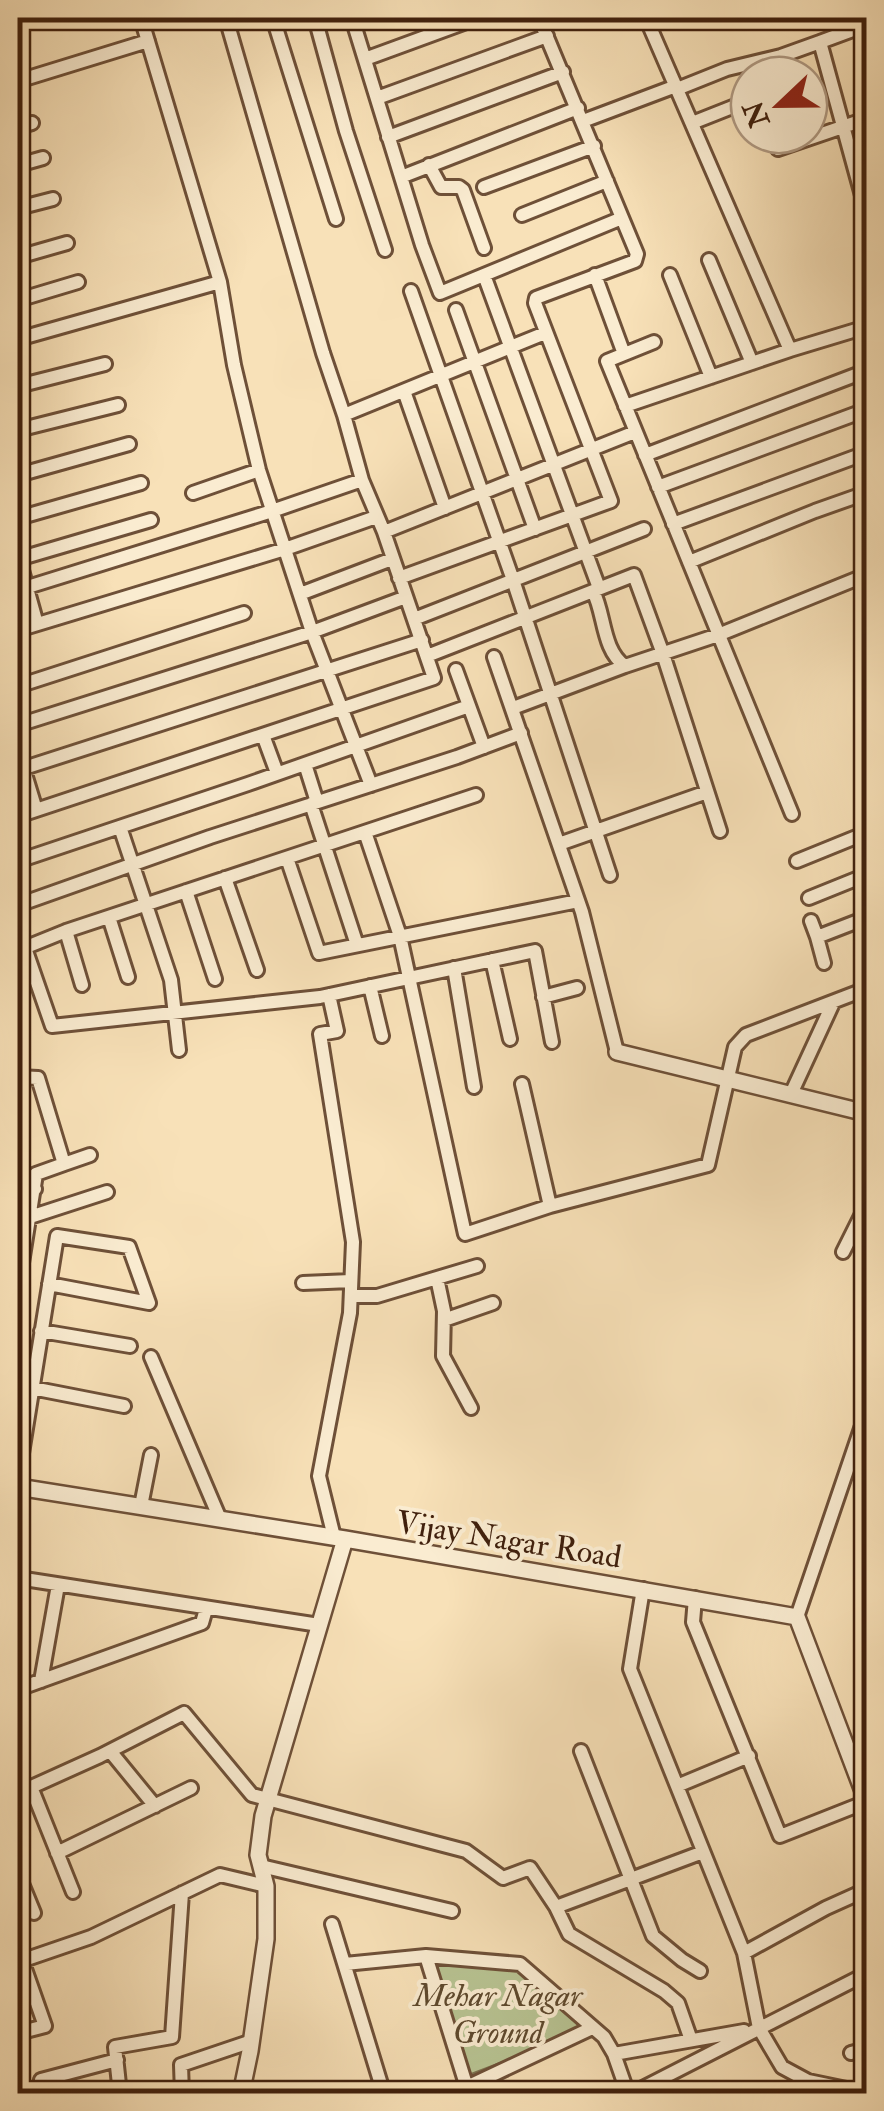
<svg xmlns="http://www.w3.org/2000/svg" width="884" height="2111" viewBox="0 0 884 2111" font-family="'IM FELL Double Pica',serif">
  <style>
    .green { fill: #b8c493; stroke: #7c7250; stroke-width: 2.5 }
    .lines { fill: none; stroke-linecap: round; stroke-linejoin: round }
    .minor-casing { stroke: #6e5038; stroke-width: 18 }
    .tertiary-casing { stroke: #6e5038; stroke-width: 20 }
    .minor { stroke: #faecd1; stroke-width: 12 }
    .tertiary { stroke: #faecd1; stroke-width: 15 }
    .labels { text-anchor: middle; stroke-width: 8; stroke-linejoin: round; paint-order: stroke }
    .street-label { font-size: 32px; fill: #40200d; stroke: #faecd1 }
    .park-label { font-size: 32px; font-style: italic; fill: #5e492e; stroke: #faecd1 }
  </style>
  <rect width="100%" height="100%" fill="#f8e1b8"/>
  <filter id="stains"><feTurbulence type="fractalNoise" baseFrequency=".002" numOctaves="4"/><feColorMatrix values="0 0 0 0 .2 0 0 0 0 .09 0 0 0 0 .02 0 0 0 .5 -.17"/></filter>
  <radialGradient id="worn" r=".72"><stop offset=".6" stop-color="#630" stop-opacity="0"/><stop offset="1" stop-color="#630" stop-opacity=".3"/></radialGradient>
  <path class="green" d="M520 1964 592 2028 464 2077 429 1966Z"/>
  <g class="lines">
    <g class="minor-casing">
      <path id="minor" d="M141 18 220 282 234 365 259 470 312 632 371 785
        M273 18 336 219
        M315 18 346 131 385 250
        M352 18 422 245 440 293 622 218
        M646 18 790 350
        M866 25 820 42 866 210
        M365 59 477 18
        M18 81 148 41
        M677 89 727 69 781 56 820 42
        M377 98 547 36
        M583 121 676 86
        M692 123 735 106
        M18 127 32 123
        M388 137 563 72
        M778 149 866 119
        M18 165 43 158
        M429 165 441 187H459L463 190 484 248
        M401 177 578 108
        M484 187 594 146
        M18 208 53 199
        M522 215 607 181
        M18 257 67 243
        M709 260 752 363
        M484 275 599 588
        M595 275 624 354
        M670 275 711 377
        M411 291 513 580 610 875
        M18 300 78 282
        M456 310 535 529
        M18 339 220 282
        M654 342 607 361 792 814
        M18 386 105 364
        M404 391 445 508
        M625 406 790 350 866 327
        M344 415 545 333
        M18 430 118 405
        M645 455 866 371
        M18 475 129 444
        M658 487 866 410
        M193 493 259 470
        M18 518 141 483
        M673 524 866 453
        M384 532 635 432
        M18 556 37 624
        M18 559 151 520
        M689 562 815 511 866 493
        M399 578 611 501 535 303 536 298 635 261 637 254 539 18
        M18 590 272 511 362 480
        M593 591C605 614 602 650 625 666
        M300 594 392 559
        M414 619 644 529
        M18 630 285 549 376 517
        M427 656 634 575 663 654 720 831
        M494 657 582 912 617 1052
        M456 670 484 747
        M18 686 244 613
        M513 708 625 666 718 635 866 575
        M18 725 312 632 406 597
        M263 735 277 773
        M18 751 36 810
        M305 764 317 802
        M18 770 422 640
        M311 804 357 945
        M18 816 434 678 384 532 362 480 344 415 323 353 226 18
        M120 827 171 980 179 1050
        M365 832 400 936 465 1234 550 1206
        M559 844 707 792
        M287 858 319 953 578 901
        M18 861 248 784 469 706
        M797 861 866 833
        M225 878 257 970
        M186 891 215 979
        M809 898 866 875
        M18 905 210 837 457 757 521 733
        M109 917 128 977
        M811 921 817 937 866 918
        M66 931 82 985
        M817 937 824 963
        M25 948 52 1026 320 997 535 951 552 1042
        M19 950 66 931 476 795
        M492 960 510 1039
        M454 968 474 1087
        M370 986 382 1036
        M329 995 337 1031 320 1034 353 1242 350 1313 319 1476 334 1537
        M543 997 577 988
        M18 1026V1028
        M18 1077 38 1078 64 1164 36 1174 18 1288
        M522 1084 550 1206 708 1165 735 1047 746 1035 866 989
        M791 1094 833 1003
        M64 1164 90 1155
        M18 1195 35 1189
        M30 1217 107 1192
        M843 1252 866 1206
        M437 1278 444 1311 443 1356 471 1408
        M303 1283 351 1281
        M351 1296H377L477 1266
        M444 1320 493 1303
        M41 1331 130 1346
        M151 1357 220 1519
        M32 1388 124 1406
        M18 1478 57 1236 129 1247 149 1303 49 1284
        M141 1506 151 1455
        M18 1578 319 1625
        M643 1589 630 1669 744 1953 759 2028 782 2067 808 2081 866 2093
        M695 1598 693 1622 780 1836 866 1802
        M797 1617 866 1414
        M41 1681 58 1585
        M18 1689 202 1623 206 1609
        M110 1751 155 1806
        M581 1751 653 1936 682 1960 700 1971
        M677 1786 749 1756
        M31 1787 73 1892
        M18 1793 100 1756 184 1713 252 1795 466 1851 503 1878 530 1868 556 1907 703 1852
        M57 1853 191 1788
        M261 1866 452 1911
        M18 1874 34 1913
        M556 1907 569 1934 664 1991 678 2003 691 2040
        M332 1924 384 2094
        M18 1949 45 2026 18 2033
        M744 1953 826 1908 866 1890
        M426 1956 469 2094
        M18 1962 91 1937 220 1875 266 1886
        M345 1964 426 1956 520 1964 604 2037 614 2054 628 2094
        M851 2053 866 2049
        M614 2054 744 2031
        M41 2080 117 2060
        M467 2087 592 2028
        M120 2094 115 2047 172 2037 182 1893
        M182 2094 181 2065 252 2041
        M631 2094 866 1974"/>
    </g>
    <g class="tertiary-casing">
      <path id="tertiary" d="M617 1052 866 1113
        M18 1487 345 1539 797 1617 866 1799
        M241 2094 250 2051 266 1939V1886L258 1855 263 1816 345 1539"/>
    </g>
    <use href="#minor" class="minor"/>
    <use href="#tertiary" class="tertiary"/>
  </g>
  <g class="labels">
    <g class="street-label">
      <text transform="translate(509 1539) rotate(9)" y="11">Vijay Nagar Road</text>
    </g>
    <g class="park-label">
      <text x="498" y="2006">Mehar Nagar<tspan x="498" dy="37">Ground</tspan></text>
    </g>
  </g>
  <rect width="884" height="2111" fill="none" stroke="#f8e1b8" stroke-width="60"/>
  <rect x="20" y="20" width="844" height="2071" fill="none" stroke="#40200d" stroke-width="5"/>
  <rect x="30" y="30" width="824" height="2051" fill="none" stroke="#40200d" stroke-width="2.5"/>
  <g transform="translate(779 105) rotate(248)"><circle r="48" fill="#faecd1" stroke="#b09a83" stroke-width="2.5"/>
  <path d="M0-8L18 38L0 25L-18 38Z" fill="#8f2418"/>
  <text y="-15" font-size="28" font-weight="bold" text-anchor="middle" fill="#40200d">N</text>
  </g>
  <rect width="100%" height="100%" filter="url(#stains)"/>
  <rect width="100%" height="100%" fill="url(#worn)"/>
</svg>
